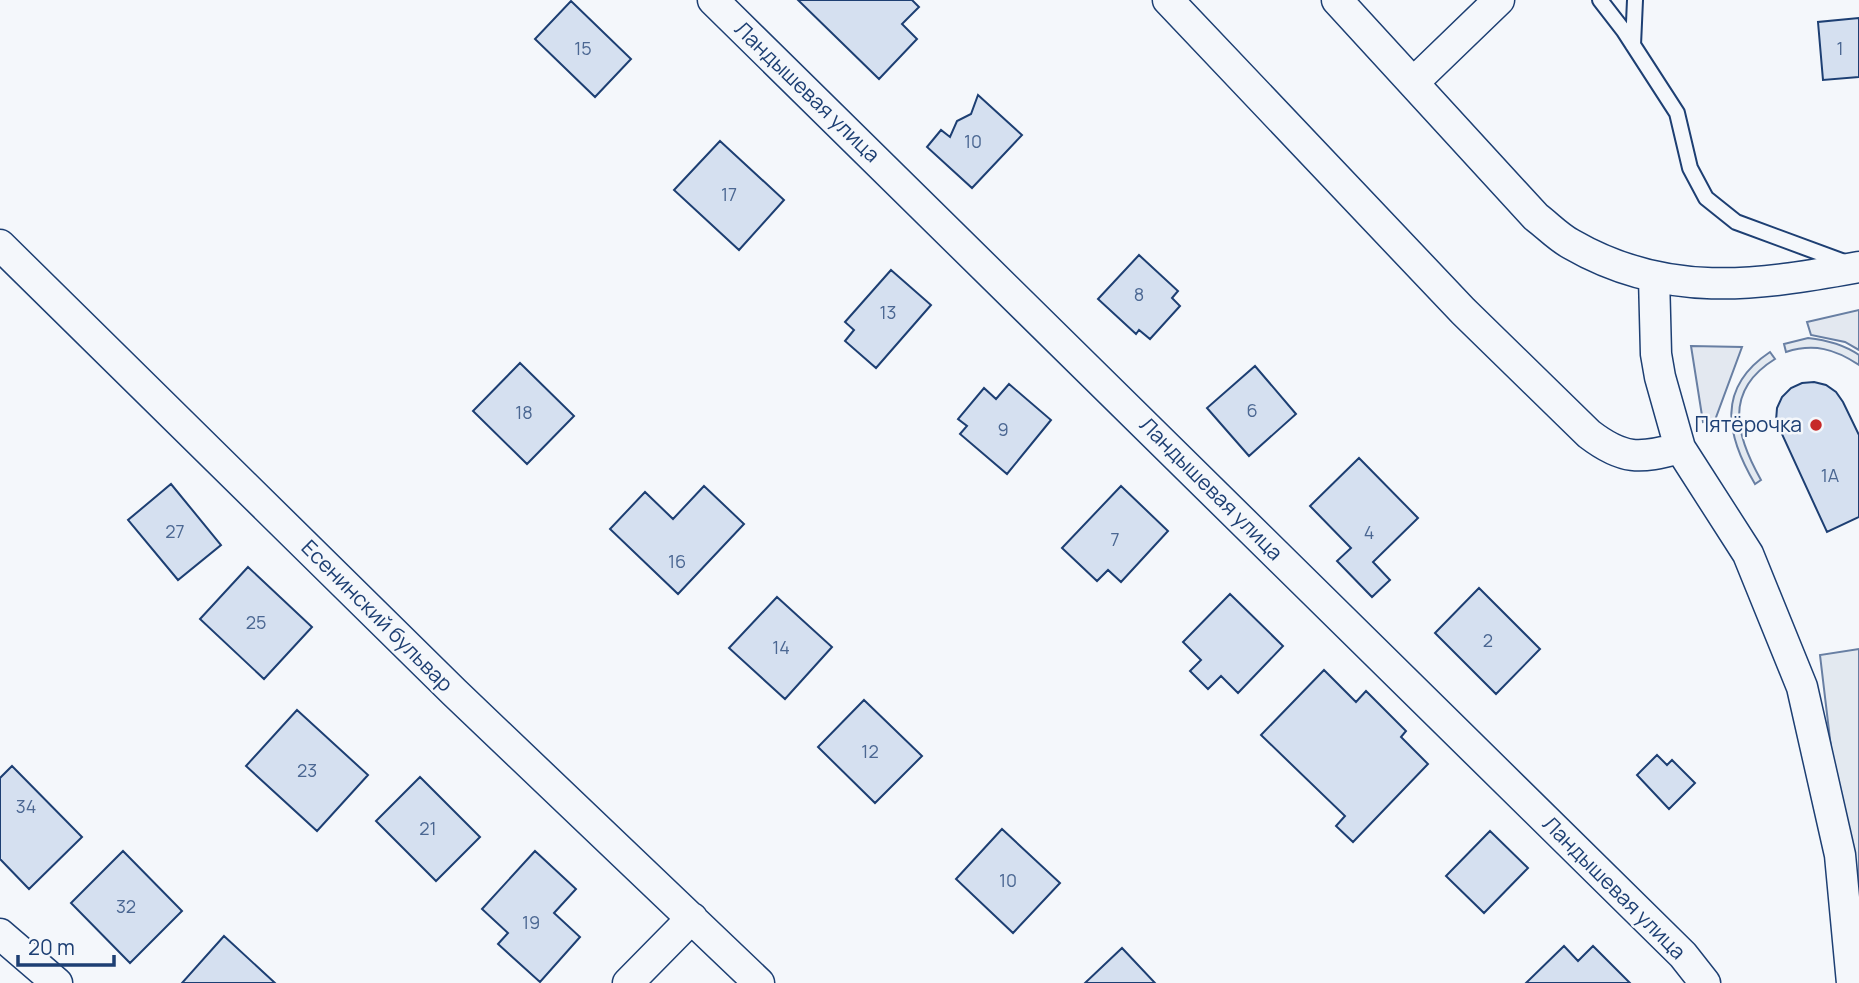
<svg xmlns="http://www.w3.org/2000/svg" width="1859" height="983" viewBox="0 0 1859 983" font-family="Manrope,sans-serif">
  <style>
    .green { fill: #e3e9f0; stroke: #687fa3; stroke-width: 2 }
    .parking { fill: #e3e8f0; stroke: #687fa3; stroke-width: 2 }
    .building { fill: #d5e0f0; stroke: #1d3f73; stroke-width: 2 }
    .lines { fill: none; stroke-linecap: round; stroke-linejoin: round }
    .service-casing { stroke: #1d3f73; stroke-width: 18 }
    .minor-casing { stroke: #1d3f73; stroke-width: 33 }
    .service { stroke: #f4f7fb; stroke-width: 14 }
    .minor { stroke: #f4f7fb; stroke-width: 30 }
    .poi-dot { fill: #c62828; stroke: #f4f7fb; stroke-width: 2.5 }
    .labels { text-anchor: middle; stroke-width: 5; stroke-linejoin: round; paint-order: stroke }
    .number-label { font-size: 18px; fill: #4b6792 }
    .street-label { font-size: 21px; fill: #1d3f73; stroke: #f4f7fb }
    .poi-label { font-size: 21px; fill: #1d3f73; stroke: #f4f7fb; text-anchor: end }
  </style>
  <rect width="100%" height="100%" fill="#f4f7fb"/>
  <path class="green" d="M1808 338C1827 340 1843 344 1859 355V365C1835 349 1814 343 1786 352L1784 344Z
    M1770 352 1775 359C1723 391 1736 436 1761 480L1755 484C1726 435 1716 388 1770 352Z
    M1859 649V983L1820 655Z"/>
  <path class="parking" d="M1859 310V350L1845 342 1811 335 1807 322Z
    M1691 346 1742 347 1715 420 1703 422Z"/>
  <path class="building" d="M798 0H912L919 7 902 24 917 39 879 79Z
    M571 1 631 59 595 97 535 39Z
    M1859 18V77L1823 80 1818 22Z
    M978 95 1022 135 972 188 927 147 941 130 950 137 957 121 971 114Z
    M720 141 784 200 739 250 674 190Z
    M1139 255 1178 291 1172 298 1180 306 1150 339 1139 330 1136 334 1098 299Z
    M891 270 931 305 876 368 845 341 854 330 845 322Z
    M520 363 574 416 527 464 473 411Z
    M1255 366 1296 414 1249 456 1207 408Z
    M1814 382 1826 385 1836 392 1843 402 1859 435V517L1827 532 1776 421 1777 408 1782 397 1791 388 1802 383Z
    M1009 384 1051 420 1007 474 960 434 967 426 958 419 984 388 996 399Z
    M1359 458 1418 518 1373 562 1390 580 1372 597 1337 561 1351 548 1310 506Z
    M171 484 221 545 178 580 128 520Z
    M704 486 744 524 678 594 610 529 645 492 673 519Z
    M1121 486 1168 531 1121 582 1108 570 1097 581 1062 548Z
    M248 567 312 627 264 679 200 619Z
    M1479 588 1540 649 1496 694 1435 633Z
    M1230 594 1283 646 1238 693 1221 676 1208 689 1190 671 1201 660 1183 642Z
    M777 597 832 647 785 699 729 648Z
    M1324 670 1356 702 1366 691 1406 731 1401 737 1428 764 1353 842 1336 826 1345 816 1261 735Z
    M864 700 922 756 875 803 818 747Z
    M297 710 368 775 317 831 246 766Z
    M1657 755 1667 765 1672 760 1695 783 1669 809 1637 775Z
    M12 766 82 837 29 889 0 859V778Z
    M420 777 480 837 436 881 376 821Z
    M1002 829 1060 883 1013 933 956 879Z
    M1490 831 1528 868 1484 913 1446 876Z
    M123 851 182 911 130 963 71 903Z
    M535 851 576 889 554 913 580 937 540 982 498 944 508 933 482 909Z
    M224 936 275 983H182Z
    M1564 946 1578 961 1593 946 1630 983H1526Z
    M1122 948 1155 983H1085Z"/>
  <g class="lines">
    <g class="service-casing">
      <path id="service" d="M1600 0 1624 31 1677 113 1690 168 1706 198 1736 222 1847 263
        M1633 45 1635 0"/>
    </g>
    <g class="minor-casing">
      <path id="minor" d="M713 0 1683 955 1705 983
        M1168 0 1463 311 1589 434C1623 460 1639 459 1680 448
        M1337 0 1536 217C1548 226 1558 237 1571 244 1666 299 1755 286 1859 267
        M1413 83 1499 0
        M0 245 454 692 759 983
        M1654 277 1656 354 1660 377 1680 448 1748 554 1802 687 1840 855 1852 983
        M0 934 57 983
        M628 983 692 918"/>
    </g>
    <use href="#service" class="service"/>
    <use href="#minor" class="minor"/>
  </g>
  <circle class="poi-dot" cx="1816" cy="425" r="7"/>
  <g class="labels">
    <g class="number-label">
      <text x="583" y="55">15</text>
      <text x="1840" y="55">1</text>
      <text x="973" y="148">10</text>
      <text x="729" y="201">17</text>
      <text x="1139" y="301">8</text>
      <text x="888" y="319">13</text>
      <text x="1252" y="417">6</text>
      <text x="524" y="419">18</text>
      <text x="1003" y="436">9</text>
      <text x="1830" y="482">1А</text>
      <text x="175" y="538">27</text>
      <text x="1369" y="539">4</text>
      <text x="1115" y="546">7</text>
      <text x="677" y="568">16</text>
      <text x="256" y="629">25</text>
      <text x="1488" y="647">2</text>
      <text x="781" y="654">14</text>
      <text x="870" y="758">12</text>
      <text x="307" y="777">23</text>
      <text x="26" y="813">34</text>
      <text x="428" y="835">21</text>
      <text x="1008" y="887">10</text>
      <text x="126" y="913">32</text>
      <text x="531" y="929">19</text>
    </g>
    <g class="street-label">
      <text transform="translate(807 92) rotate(44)" y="7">Ландышевая улица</text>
      <text transform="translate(1211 489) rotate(45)" y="7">Ландышевая улица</text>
      <text transform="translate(377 616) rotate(45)" y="7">Есенинский бульвар</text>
      <text transform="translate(1614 888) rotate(45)" y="7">Ландышевая улица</text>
    </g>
    <g class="poi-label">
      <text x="1802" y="432">Пятёрочка</text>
    </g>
  </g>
  <path d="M18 955v10h96v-10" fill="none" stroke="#1d3f73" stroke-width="3.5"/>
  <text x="28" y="955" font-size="21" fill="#1d3f73" stroke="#f4f7fb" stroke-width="5" paint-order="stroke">20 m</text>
</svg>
